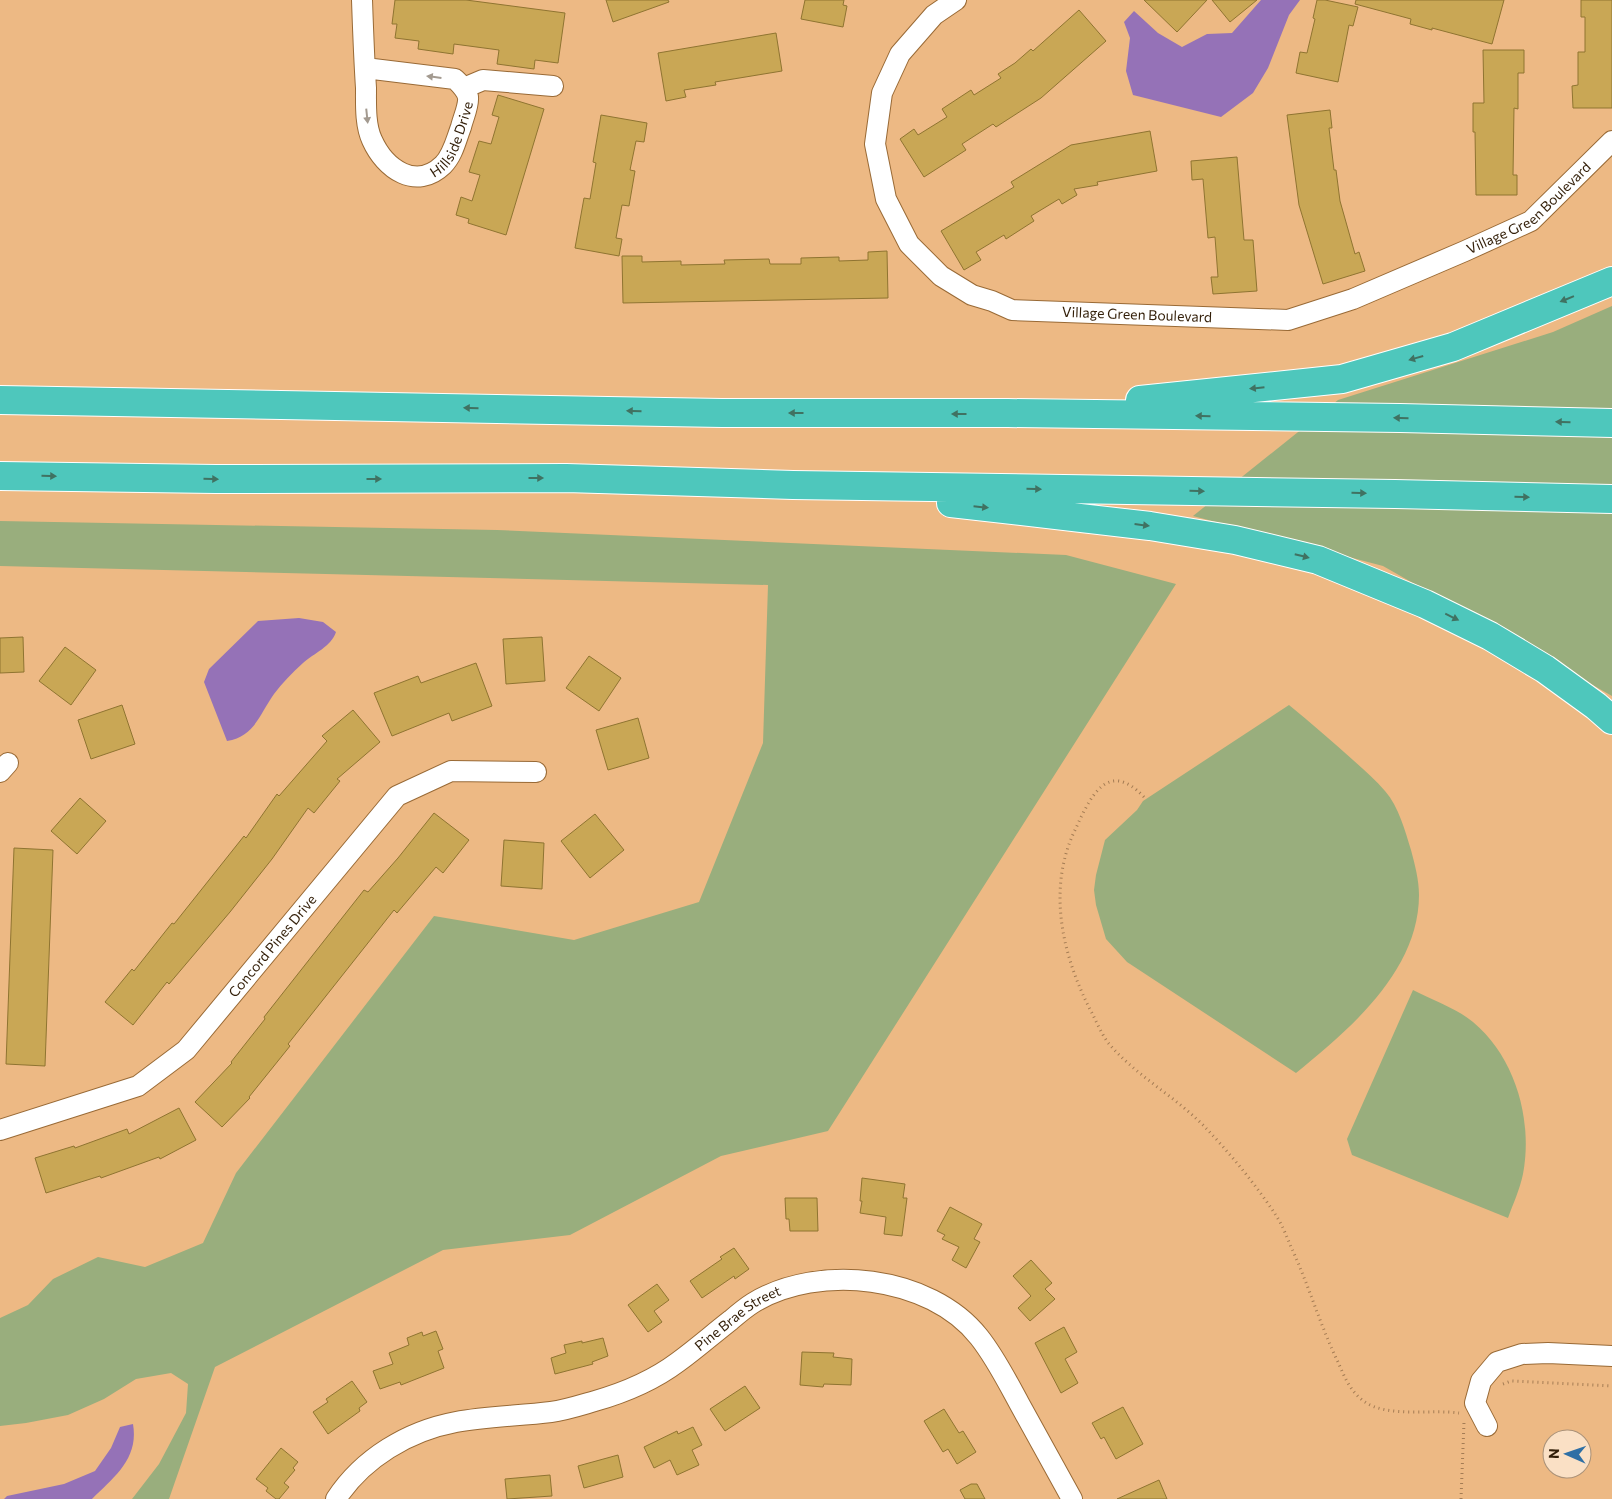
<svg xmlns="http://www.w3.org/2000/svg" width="1612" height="1499" viewBox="0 0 1612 1499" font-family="Commissioner,sans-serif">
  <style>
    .green { fill: #99ae7d }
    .water { fill: #9572b7 }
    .building { fill: #c9a755; stroke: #8f7431 }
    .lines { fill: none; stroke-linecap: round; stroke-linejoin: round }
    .minor-casing { stroke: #996a36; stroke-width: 22 }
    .highway-casing { stroke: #fff; stroke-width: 30 }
    .path { stroke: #a47c54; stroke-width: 3; stroke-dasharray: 1 4; stroke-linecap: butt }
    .minor { stroke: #fff; stroke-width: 20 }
    .highway { stroke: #4ec7bc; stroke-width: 28 }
    .oneway { fill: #a39a90 }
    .oneway2 { fill: #407262 }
    .labels { text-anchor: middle; stroke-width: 4.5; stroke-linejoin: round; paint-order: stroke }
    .street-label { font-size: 14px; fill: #321e08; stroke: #fae0c5 }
  </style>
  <rect width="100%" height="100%" fill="#edb984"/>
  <path class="green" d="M1612 306V696L1383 566 1193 516 1338 400 1553 332Z
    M0 521 497 530 1066 555 1176 584 828 1131 721 1156 570 1235 443 1250 215 1367 169 1499H132L159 1464 186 1413 188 1384 171 1373 136 1379 104 1399 68 1415 26 1423 0 1426V1318L28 1305 53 1279 98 1257 145 1267 203 1243 236 1173 434 916 574 940 699 902 763 743 768 585 0 566Z
    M1289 705C1311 723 1332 741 1353 760 1364 770 1376 780 1385 791 1399 807 1405 831 1411 850 1415 865 1419 880 1419 895 1419 971 1349 1030 1296 1073L1127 962 1106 939 1096 905 1094 890 1096 875 1105 840 1137 810 1143 801Z
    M1413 990C1432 1000 1456 1008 1473 1022 1516 1058 1533 1121 1523 1174 1520 1189 1513 1204 1508 1218L1352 1155 1347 1139Z"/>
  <path class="water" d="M1261 0H1300L1289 15 1268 68 1253 93 1221 117 1133 95 1126 71 1130 38 1124 22 1134 11 1158 33 1182 47 1207 34 1232 33Z
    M299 618 323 622 336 632C331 647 314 653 303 663 292 673 282 683 274 694 259 715 255 736 227 741L204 682 209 669 258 621Z
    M133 1424C139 1459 114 1477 92 1499H4L7 1496 64 1484 95 1471 111 1448 120 1427Z"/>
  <path class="building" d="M395 0H466L565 13 558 63 535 60 534 69 497 64 499 50 454 44 453 54 418 49 419 41 395 38 397 24H392Z
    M606 0H668L669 2 613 22Z
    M805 0H844L843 5 847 6 843 27 801 19Z
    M1144 0H1207L1177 32Z
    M1212 0H1257L1230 22Z
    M1317 0H1325L1358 7 1353 26 1349 25 1338 82 1296 73 1300 52 1307 53 1315 19 1313 18Z
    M1356 0H1504L1492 44 1432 28V30L1410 24 1411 19 1355 4Z
    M1581 0H1612V108H1573L1572 86 1578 85V52H1585V17H1581Z
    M1079 10 1106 41 1041 98 996 127 993 124 962 144 966 150 924 177 900 139 914 129 918 135 947 117 942 109 971 90 974 95 1001 78 998 74 1015 63 1031 49 1033 51Z
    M776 33 782 71 715 82 716 85 684 90 686 97 666 101 658 53Z
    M1483 50H1524V73H1518V109L1514 108 1513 175H1517V195H1476L1475 132H1473V103H1484Z
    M498 95 544 109 506 235 468 223 469 219 456 215 461 197 472 201 480 175 469 172 479 141 491 144 499 117 492 115Z
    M1330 110 1332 128H1329L1334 170H1336L1340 201 1355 254 1359 252 1365 271 1323 284 1299 205 1287 115Z
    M601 115 647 123 644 142 636 141 630 170 635 171 629 206 622 205 616 238 622 239 619 256 575 248 584 198 590 199 596 163 593 162Z
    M1150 131 1157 171 1097 182 1098 185 1074 189 1077 195 1062 204 1059 199 1031 216 1034 221 1006 239 1004 235 976 252 981 260 964 270 941 231 1014 187 1011 182 1071 145Z
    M1237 157 1244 240H1253L1257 291 1213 294 1211 277H1218L1215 237 1208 238 1203 179 1192 180 1191 161Z
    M887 251 888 298 623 303 622 256H642V262L681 261V265L725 264 724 260 769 259 770 264H801V258L839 257V261L868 260V252Z
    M23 637 24 672 0 673V638Z
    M542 637 545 681 506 684 503 639Z
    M65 647 96 670 71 705 39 681Z
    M589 656 621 678 599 711 566 688Z
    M476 663 492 706 452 721 449 713 392 736 374 693 418 676 421 683Z
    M122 705 135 744 91 759 78 720Z
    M353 710 380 742 337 779 340 781 314 813 308 808 272 859 230 912 169 984 167 982 133 1025 105 1002 132 969 134 971 172 923 174 924 244 836 246 838 277 794 279 796 327 741 322 736Z
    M638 718 649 758 608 770 596 730Z
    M80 798 106 821 77 854 51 831Z
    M434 813 469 840 443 873 436 867 397 913 394 910 288 1044 290 1046 249 1097 250 1098 222 1127 195 1102 232 1063 231 1062 265 1019 264 1017 364 890 368 892 398 858Z
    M595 814 624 850 590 878 561 841Z
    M504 840 544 843 542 889 501 886Z
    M14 848 53 850 45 1066 6 1064Z
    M179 1108 196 1140 160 1159 159 1157 101 1178 100 1176 46 1193 35 1158 74 1146 75 1148 127 1129 129 1134Z
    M862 1178 905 1184 903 1198H907L902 1236 884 1234 886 1217 860 1213 862 1201H860Z
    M785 1198H817L818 1231H790L789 1219H786Z
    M950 1207 982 1224 974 1239 980 1242 966 1268 952 1260 959 1247 942 1239 945 1235 937 1231Z
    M734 1248 749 1269 735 1279 734 1276 702 1298 690 1281 722 1259 720 1257Z
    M1031 1260 1052 1283 1045 1289 1055 1299 1030 1321 1018 1308 1031 1296 1013 1276Z
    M657 1284 669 1300 654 1311 662 1322 648 1332 628 1305Z
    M1064 1327 1077 1352 1065 1359 1078 1383 1061 1393 1035 1343Z
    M436 1331 443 1349 438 1351 444 1368 401 1385 400 1382 380 1389 373 1371 393 1364 389 1353 409 1345 407 1338 422 1332 423 1336Z
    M603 1338 608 1356 592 1362 593 1364 555 1374 551 1358 566 1353 564 1345 582 1341V1343Z
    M802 1352 834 1353 833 1357 852 1359 851 1385 824 1384 823 1387 800 1385Z
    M352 1381 367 1402 359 1408 360 1411 328 1434 313 1412 328 1402 326 1399Z
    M745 1386 760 1408 725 1431 710 1409Z
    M1123 1407 1143 1444 1116 1459 1104 1437 1101 1439 1092 1423Z
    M944 1409 959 1433 963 1431 976 1452 957 1464 948 1449 943 1452 924 1421Z
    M693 1427 702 1445 692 1450 699 1465 677 1475 670 1460 654 1468 644 1447 677 1431 678 1434Z
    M281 1448 298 1462 293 1468 295 1470 284 1483 289 1487 279 1499H276L266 1491 268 1488 256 1479Z
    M618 1455 623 1477 584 1488 578 1466Z
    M550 1475 552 1496 507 1499 505 1479Z
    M1159 1480 1167 1499H1117Z
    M971 1484H977L985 1499H965L960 1490Z"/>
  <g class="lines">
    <g class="minor-casing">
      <g id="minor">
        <path id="s1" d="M362 0C363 29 364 58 366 88 366 104 365 125 372 140 385 169 416 191 443 165 453 155 456 140 461 127 463 118 469 106 468 97 466 89 460 84 455 79L365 68"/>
        <path id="s2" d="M956 0 934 15 900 54 882 93 875 144 886 199 909 244 941 276 972 295 992 301 1012 310 1288 320 1353 299 1465 251 1531 221 1612 141"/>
        <path d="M464 88 483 80 553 86"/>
        <path d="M0 772 8 763"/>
        <path id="s3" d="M0 1130 138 1086 186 1050 397 796 451 771 536 772"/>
        <path d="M1487 1426 1475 1403 1481 1381 1497 1362 1522 1354 1548 1353 1612 1356"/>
        <path id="s4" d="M336 1499C363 1458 408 1431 456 1422 487 1416 519 1416 551 1412 566 1410 581 1405 595 1401 623 1393 654 1380 678 1362 696 1349 713 1334 731 1320 738 1314 745 1308 753 1303 818 1263 930 1275 979 1337 995 1357 1007 1381 1019 1403 1037 1435 1054 1467 1072 1499"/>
      </g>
    </g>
    <g class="highway-casing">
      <path id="highway" d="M0 400 722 413H1008L1400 418 1612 423
        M1140 400 1342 379 1453 347 1612 281
        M0 476 216 479 566 478 793 485 1395 494 1612 499
        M951 503 1150 526 1235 540 1318 560 1425 604 1490 636 1545 669 1596 706 1612 720"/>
    </g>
    <path class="path" d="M1144 797C1107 758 1090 798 1075 830 1046 890 1063 959 1093 1015 1098 1025 1103 1037 1110 1045 1137 1076 1174 1096 1203 1125 1229 1152 1257 1186 1277 1217 1283 1226 1287 1238 1292 1249 1309 1286 1320 1325 1338 1362 1344 1376 1351 1393 1365 1402 1389 1418 1431 1409 1459 1413
      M1503 1384 1511 1381 1612 1386
      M1461 1499 1464 1422"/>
    <use href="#minor" class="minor"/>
    <use href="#highway" class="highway"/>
  </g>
  <defs><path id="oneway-solid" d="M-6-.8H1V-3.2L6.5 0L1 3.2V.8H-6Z" transform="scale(1.25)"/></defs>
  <g class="oneway">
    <use href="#oneway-solid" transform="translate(434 77) rotate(-173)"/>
    <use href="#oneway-solid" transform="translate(367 116) rotate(84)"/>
  </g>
  <g class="oneway2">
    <use href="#oneway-solid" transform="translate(1567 299) rotate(158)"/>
    <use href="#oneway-solid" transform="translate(1416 358) rotate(164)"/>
    <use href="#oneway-solid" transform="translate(1257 388) rotate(174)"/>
    <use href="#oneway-solid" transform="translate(471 408) rotate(-179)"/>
    <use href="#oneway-solid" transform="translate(634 411) rotate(-179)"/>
    <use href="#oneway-solid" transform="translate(796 413) rotate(-180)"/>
    <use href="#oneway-solid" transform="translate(959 414) rotate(180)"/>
    <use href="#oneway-solid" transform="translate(1203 416) rotate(-179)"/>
    <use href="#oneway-solid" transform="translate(1401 418) rotate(-179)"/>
    <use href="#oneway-solid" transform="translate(1563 422) rotate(-179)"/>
    <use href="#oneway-solid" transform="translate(49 476) rotate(1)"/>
    <use href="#oneway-solid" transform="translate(536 478)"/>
    <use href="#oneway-solid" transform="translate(211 479) rotate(1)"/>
    <use href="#oneway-solid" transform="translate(374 479)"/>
    <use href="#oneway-solid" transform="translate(1034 489) rotate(1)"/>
    <use href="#oneway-solid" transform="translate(1197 491) rotate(1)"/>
    <use href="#oneway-solid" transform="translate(1359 493) rotate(1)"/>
    <use href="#oneway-solid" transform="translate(1522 497) rotate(1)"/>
    <use href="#oneway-solid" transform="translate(981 507) rotate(6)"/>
    <use href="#oneway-solid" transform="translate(1142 525) rotate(7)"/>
    <use href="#oneway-solid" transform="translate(1302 556) rotate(14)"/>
    <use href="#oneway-solid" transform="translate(1452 617) rotate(26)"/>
  </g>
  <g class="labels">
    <g class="street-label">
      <text dy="5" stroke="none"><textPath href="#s1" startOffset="258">Hillside Drive</textPath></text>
      <text dy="5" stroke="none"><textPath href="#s2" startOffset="948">Village Green Boulevard</textPath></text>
      <text dy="5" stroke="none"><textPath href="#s2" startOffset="529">Village Green Boulevard</textPath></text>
      <text dy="5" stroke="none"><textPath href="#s3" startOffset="340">Concord Pines Drive</textPath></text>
      <text dy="5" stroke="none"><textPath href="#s4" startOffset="454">Pine Brae Street</textPath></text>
    </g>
  </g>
  <g transform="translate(1567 1454) rotate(272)"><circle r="24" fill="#fae0c5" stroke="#aa9279"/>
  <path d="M0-4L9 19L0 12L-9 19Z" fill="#2e6fa5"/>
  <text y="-8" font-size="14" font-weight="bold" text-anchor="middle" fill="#321e08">N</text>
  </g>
</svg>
